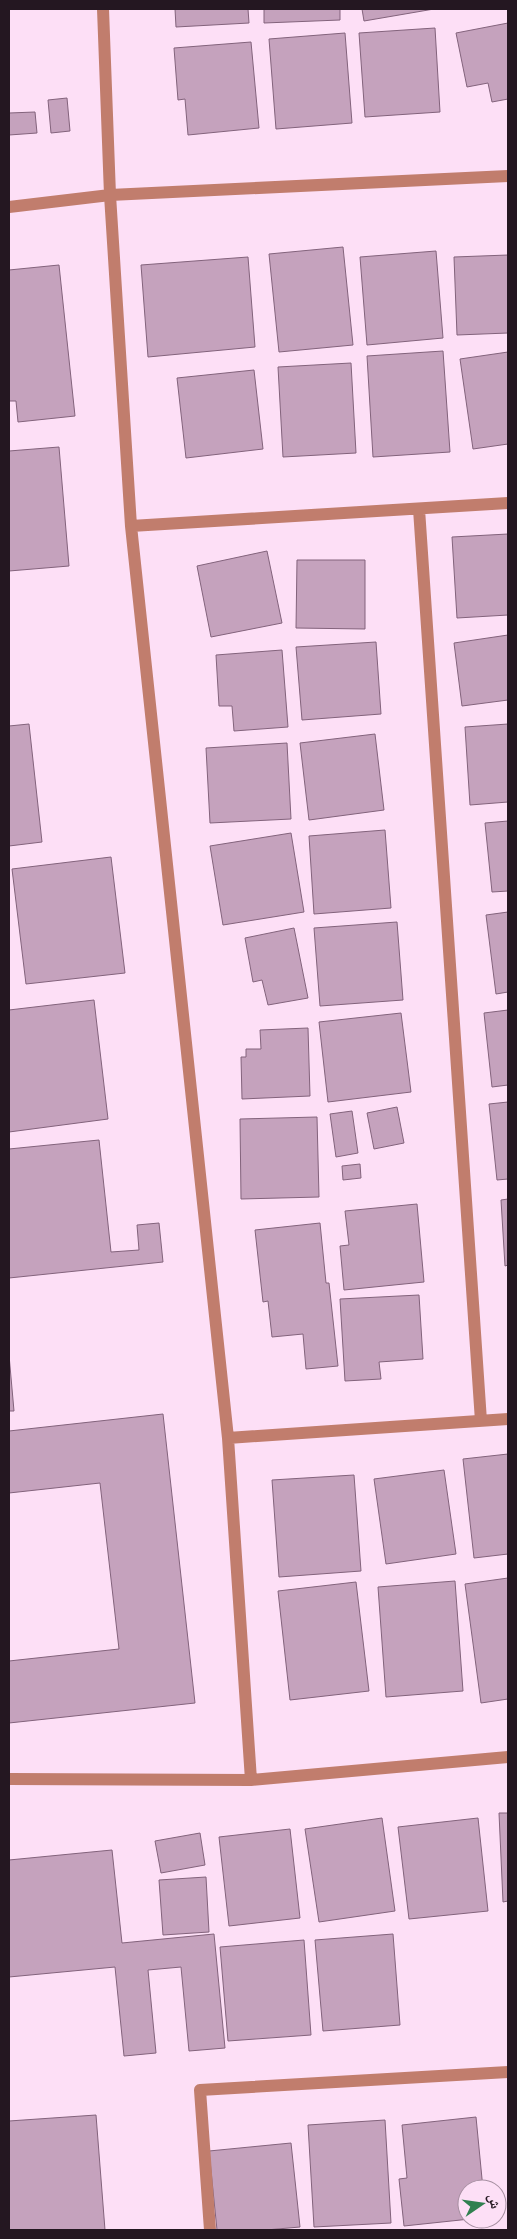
<svg xmlns="http://www.w3.org/2000/svg" width="517" height="2239" viewBox="0 0 517 2239" font-family="Barlow,'Noto Naskh Arabic',sans-serif">
  <style>
    .building { fill: #c5a2bd; stroke: #83637c }
    .lines { fill: none; stroke-linecap: round; stroke-linejoin: round }
    .street { stroke: #c17d6d; stroke-width: 12 }
  </style>
  <rect width="100%" height="100%" fill="#fddff6"/>
  <path class="building" d="M175 9H248L249 23 176 27Z
    M264 9H340V20L264 23Z
    M362 9H434L364 21Z
    M508 23V99L492 102 488 83 467 87 456 33Z
    M435 28 440 112 365 117 359 33Z
    M345 33 352 123 276 129 269 39Z
    M251 42 259 128 188 135 185 99 178 100 174 48Z
    M67 98 70 131 51 133 48 100Z
    M35 112 37 133 9 135V113Z
    M343 247 353 345 279 352 269 254Z
    M436 251 443 338 367 345 360 257Z
    M508 255V333L457 335 454 257Z
    M248 257 255 347 148 357 141 265Z
    M59 265 75 416 18 422 16 401H9V270Z
    M443 351 450 452 373 457 367 356Z
    M508 352V444L473 449 460 359Z
    M351 363 356 453 283 457 278 367Z
    M254 370 263 449 186 458 177 378Z
    M59 447 69 566 9 571V451Z
    M508 534V615L457 618 452 537Z
    M267 551 282 623 211 637 197 566Z
    M297 560H365V629L296 628Z
    M508 635V700L462 706 454 643Z
    M376 642 381 714 302 720 296 647Z
    M282 650 288 727 234 731 232 706H219L216 655Z
    M29 724 42 842 9 846V726Z
    M508 724V802L470 805 465 727Z
    M375 734 384 810 309 820 300 743Z
    M287 743 291 819 210 823 206 748Z
    M508 821V891L492 892 485 823Z
    M385 830 391 908 314 914 309 836Z
    M291 833 304 912 223 925 210 846Z
    M111 857 125 973 26 984 12 869Z
    M508 912V992L496 994 486 915Z
    M397 922 403 1000 320 1006 314 928Z
    M294 928 308 998 268 1005 262 980 253 982 245 938Z
    M94 1000 108 1119 9 1132V1010Z
    M508 1010V1085L492 1087 484 1013Z
    M401 1013 411 1092 328 1102 319 1022Z
    M308 1028 310 1096 242 1099 241 1057H246V1049H261L260 1030Z
    M508 1102V1179L497 1180 489 1104Z
    M397 1107 404 1143 374 1149 367 1113Z
    M352 1111 358 1153 336 1157 330 1114Z
    M317 1117 319 1197 241 1199 240 1119Z
    M99 1140 111 1252 139 1250 137 1225 159 1223 163 1262 9 1278V1149Z
    M360 1164 361 1178 343 1180 342 1166Z
    M508 1199V1265L505 1266 501 1200Z
    M417 1204 424 1282 344 1290 340 1246 349 1245 345 1211Z
    M320 1223 326 1283H329L338 1366 306 1369 303 1334 272 1337 268 1301 263 1302 255 1230Z
    M419 1295 423 1359 379 1362 381 1379 345 1381 340 1299Z
    M9 1355 14 1411H9Z
    M163 1414 195 1703 9 1723V1661L119 1649 100 1483 9 1493V1431Z
    M508 1454V1554L474 1558 463 1459Z
    M444 1470 456 1554 386 1564 374 1479Z
    M354 1475 361 1571 279 1577 272 1480Z
    M508 1578V1699L481 1703 465 1584Z
    M455 1581 463 1691 386 1697 378 1587Z
    M356 1582 369 1691 290 1700 278 1591Z
    M499 1813H508V1901L503 1902Z
    M382 1818 395 1911 319 1922 305 1829Z
    M478 1818 488 1911 409 1919 398 1827Z
    M290 1829 300 1918 229 1926 219 1837Z
    M200 1833 205 1865 161 1873 155 1841Z
    M112 1850 122 1943 214 1934 225 2048 189 2051 181 1967 148 1970 156 2053 124 2056 115 1967 9 1977V1860Z
    M206 1877 209 1932 163 1935 159 1880Z
    M393 1934 400 2025 323 2031 315 1940Z
    M304 1940 311 2035 228 2041 220 1947Z
    M96 2115 105 2230H9V2121Z
    M476 2117 483 2189H467V2219H470L404 2226 399 2179 407 2178 402 2125Z
    M385 2120 391 2223 314 2227 308 2125Z
    M291 2143 300 2227 266 2230H217L209 2151Z"/>
  <g class="lines">
    <path class="street" d="M103 9 110 195 131 526 228 1438 251 1780
      M9 207 110 195 508 176
      M419 509 481 1421
      M131 526 508 503
      M228 1438 508 1419
      M9 1779 251 1780 508 1757
      M210 2230 200 2090 508 2072"/>
  </g>
  <rect width="517" height="2239" fill="none" stroke="#241721" stroke-width="20"/>
  <g transform="translate(482 2204) rotate(77)"><circle r="24" fill="#fddff6" stroke="#a68fa1"/>
  <path d="M0-4L9 19L0 12L-9 19Z" fill="#308050"/>
  <text y="-8" font-size="14" font-weight="bold" text-anchor="middle" fill="#241721">ش</text>
  </g>
</svg>
